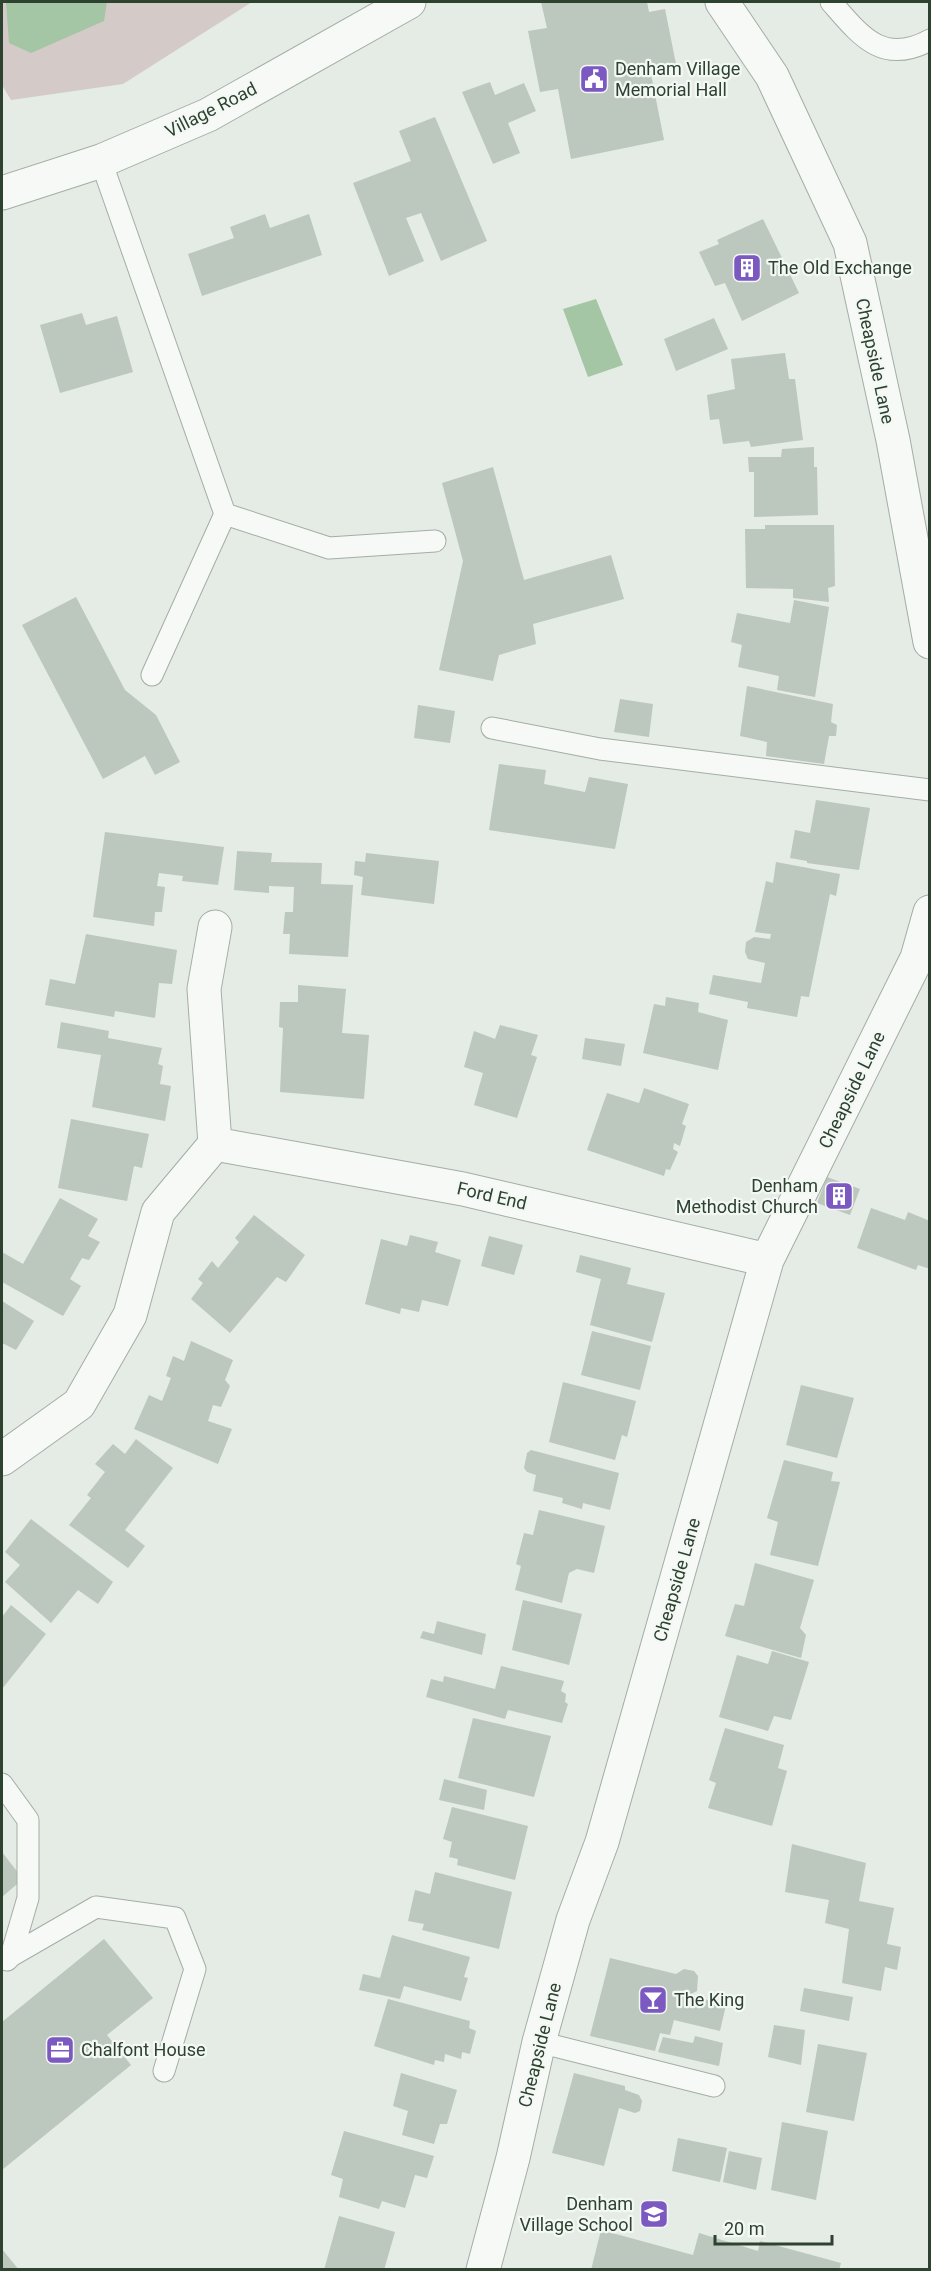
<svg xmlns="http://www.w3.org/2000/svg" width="931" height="2271" viewBox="0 0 931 2271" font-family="Roboto,sans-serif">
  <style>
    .green { fill: #d4cac7 }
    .water { fill: #a4c6a4 }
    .building { fill: #bcc7bd }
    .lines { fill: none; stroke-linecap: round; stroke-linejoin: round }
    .lane-casing { stroke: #a3aea4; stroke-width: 23 }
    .street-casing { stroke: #a3aea4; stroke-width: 35 }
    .lane { stroke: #f7f9f7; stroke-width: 21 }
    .street { stroke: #f7f9f7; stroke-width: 33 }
    .labels { text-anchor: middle; stroke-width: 4.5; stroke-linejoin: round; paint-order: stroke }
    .poi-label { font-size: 18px; fill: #2e4230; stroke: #f4f8f5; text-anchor: start }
    .street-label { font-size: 18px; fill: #2e4230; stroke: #f4f8f5 }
  </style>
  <rect width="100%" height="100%" fill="#e5ebe5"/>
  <path class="green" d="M2 2H252L123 84 11 100 2 85Z"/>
  <path class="water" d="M6 2H107L104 21 31 53 9 43Z
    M596 299 623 365 588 377 563 309Z"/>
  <path class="building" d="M541 2H647L649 12 665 9 676 64 650 69 664 140 571 159 558 89 540 92 528 31 547 28Z
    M490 82 495 95 524 83 536 111 508 123 520 153 493 164 462 92Z
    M435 117 487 241 441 261 421 213 406 218 424 261 389 276 353 183 411 161 399 131Z
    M265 214 270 228 309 214 322 255 202 296 188 254 234 238 230 227Z
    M763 219 799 293 742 321 725 283 715 286 699 252 719 244 717 240Z
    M82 313 86 325 117 316 133 372 60 393 40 325Z
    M714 318 728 349 676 371 664 339Z
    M785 353 789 379H795L803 440 751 447 749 441 723 444 719 419 710 420 707 395 735 389 731 359Z
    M814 447V467H817L818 515 754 517V472H749L748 457H781L782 449Z
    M493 467 524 580 611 555 624 599 533 624 536 644 499 655 493 681 439 670 463 561 442 483Z
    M765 525H834L835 586 828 588 829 602 793 598V589L746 588 745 529H765Z
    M76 597 125 690 156 715 180 762 155 775 145 756 103 779 22 625Z
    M794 600 829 607 815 697 777 690 779 676 738 667 742 645 731 642 737 613 790 623Z
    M747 686 833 704 831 722 837 725 836 736H829L824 764 766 756 767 742 740 736Z
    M620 699 653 704 649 737 614 732Z
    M418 705 455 711 450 743 414 738Z
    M499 764 546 770 544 784 585 792 589 777 628 784 615 849 489 830Z
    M816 800 870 808 859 870 807 863V861L790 858 795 830 810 833Z
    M105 832 224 847 218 885 182 881 183 876 159 873 157 886 165 887 162 912H155L154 926 93 917Z
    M237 851 272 853 271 862 322 863 321 884 353 885 348 957 289 954 290 934H283L285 912H293L294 887 269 886V893L234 890Z
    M366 853 439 861 434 904 361 895 363 877 354 875 355 861 365 862Z
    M776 862 840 874 836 896 830 894 809 997 801 996 797 1017 747 1008 748 1002 709 994 713 975 761 983 765 963 748 959 745 952 746 942 754 937 770 939 771 934 755 932 766 881 773 883Z
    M86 934 177 950 172 984 159 983 155 1018 115 1011 114 1017 45 1005 50 979 75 984Z
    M298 985 346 989 342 1033 369 1035 364 1099 280 1092 283 1028 279 1027 280 1002H298Z
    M666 997 699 1003 698 1012 728 1020 718 1070 643 1053 654 1004 665 1006Z
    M61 1022 109 1031 108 1038 162 1048 158 1064 163 1066 160 1084 171 1086 165 1121 92 1107 101 1055 57 1048Z
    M500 1025 538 1035 531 1055 537 1057 517 1118 474 1105 483 1073 464 1067 474 1031 495 1039Z
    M585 1038 625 1044 621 1066 582 1059Z
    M644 1088 689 1104 682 1124 686 1126 680 1146 674 1143 673 1149 678 1152 670 1170 666 1169 664 1176 587 1150 607 1093 639 1103Z
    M71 1119 149 1134 142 1168 134 1166 127 1201 58 1188Z
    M827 1177 860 1189 850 1215 817 1203Z
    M60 1198 98 1219 88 1236 100 1242 89 1260 82 1258 70 1279 81 1286 63 1316 2 1282V1252L23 1264Z
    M871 1208 905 1220 908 1212 930 1221V1269L918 1265 916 1270 857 1248Z
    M254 1215 305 1255 286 1282 277 1277 230 1333 191 1299 203 1283 198 1279 212 1261 218 1268 239 1242 235 1238Z
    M410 1235 438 1242 435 1252 461 1260 448 1306 422 1300 419 1312 401 1308 400 1314 365 1304 381 1239 407 1246Z
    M489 1236 523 1245 514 1275 481 1266Z
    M580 1255 631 1268 627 1284 665 1293 652 1342 590 1325 601 1279 576 1272Z
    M2 1301 34 1321 16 1350 2 1343Z
    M592 1331 651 1346 640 1390 581 1375Z
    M191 1341 233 1360 225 1380 230 1386 221 1407 213 1405 208 1421 232 1429 218 1464 134 1429 149 1395 162 1401 171 1378 166 1376 173 1356 184 1361Z
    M563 1382 636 1401 627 1437 622 1435 615 1460 549 1442Z
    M801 1385 854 1398 837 1458 786 1445Z
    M136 1439 173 1468 125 1530 145 1546 128 1568 69 1525 91 1498 87 1495 105 1472 95 1464 113 1444 125 1454Z
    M531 1450 619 1473 610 1510 583 1503 582 1509 562 1503 563 1498 533 1491 536 1475 527 1472 524 1468 527 1453Z
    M784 1460 833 1472 831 1481 840 1482 818 1566 770 1555 778 1522 767 1518Z
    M539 1510 605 1526 594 1573 577 1569 569 1573 562 1603 515 1590 521 1566 516 1564 524 1533 533 1535Z
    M31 1519 113 1582 98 1604 78 1590 51 1623 5 1582 20 1565 5 1552Z
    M755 1563 814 1580 800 1628 806 1635 801 1658 725 1636 735 1604 744 1606Z
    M523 1600 582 1614 569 1665 512 1650Z
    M11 1605 46 1634 2 1689V1617Z
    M437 1621 486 1634 482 1655 420 1638 423 1631 434 1634Z
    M772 1651 809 1662 791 1720 774 1716 768 1731 719 1717 737 1655 768 1664Z
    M501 1666 564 1681 561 1691 566 1694 565 1702 568 1704 562 1723 508 1710 505 1719 426 1697 431 1679 443 1682 444 1676 495 1689Z
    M473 1718 551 1736 534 1797 458 1778Z
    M725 1728 784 1745 778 1768 787 1771 772 1826 708 1808 716 1783 709 1780Z
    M444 1779 487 1790 484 1810 439 1800Z
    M452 1807 528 1826 515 1880 457 1865 458 1859 449 1857 452 1842 443 1839Z
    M792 1844 866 1863 859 1901 894 1908 887 1944 901 1947 897 1970 885 1967 881 1991 842 1983 849 1929 825 1923 829 1900 785 1892Z
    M2 1852 23 1879 2 1897Z
    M435 1872 512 1892 499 1949 422 1930 424 1924 408 1921 415 1890 430 1894Z
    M392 1935 470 1957 464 1977 468 1978 461 2001 404 1986 400 1999 359 1990 363 1974 380 1978Z
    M104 1939 153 1998 107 2035 131 2065 2 2170V2022Z
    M610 1958 676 1974 684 1969 694 1971 698 1976 697 1991 689 1995 726 2005 720 2031 674 2020 670 2035 660 2033 655 2051 590 2036Z
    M804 1988 853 1997 849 2021 800 2011Z
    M388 1999 470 2021 469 2028 476 2031 470 2054 462 2052 461 2059 445 2054 444 2062 435 2060 434 2065 374 2046Z
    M774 2025 805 2030 801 2065 768 2057Z
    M695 2036 723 2043 719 2066 658 2052 663 2037 693 2043Z
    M818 2044 867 2053 854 2121 806 2112Z
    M401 2073 457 2090 447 2124H440L434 2144 402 2135 408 2111 393 2106Z
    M574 2073 625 2086V2090L639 2095 642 2101 640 2111 635 2113 619 2108 604 2166 552 2153Z
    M782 2122 828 2131 816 2200 771 2190Z
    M344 2131 434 2156 427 2178 415 2175 405 2208 382 2201 379 2209 339 2197 343 2179 331 2175Z
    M678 2138 727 2148 720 2182 672 2171Z
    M729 2151 762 2158 756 2190 723 2182Z
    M339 2216 395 2232 384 2270H324Z
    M601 2230 693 2255 699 2233 758 2251 760 2241 841 2263 839 2270H591Z
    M2 2249 19 2270H2Z"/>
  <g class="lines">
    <g class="lane-casing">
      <path id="lane" d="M831 2C860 35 882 66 930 40
        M101 161 225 514
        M152 675 225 514 329 548 435 541
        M492 728 600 749 930 790
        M2 1784 28 1820V1898L11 1956 7 1960
        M11 1956 96 1907 175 1918 195 1969 164 2071
        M539 2042 714 2086"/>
    </g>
    <g class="street-casing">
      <path id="street" d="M722 2 772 76 850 243 893 440 930 642
        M2 193 101 161 208 115 409 2
        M215 1144 204 989 215 927
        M2 1459 79 1404 130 1315 158 1212 215 1144 463 1189 767 1260
        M483 2270 513 2158 539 2042 573 1920 602 1842 767 1260 917 958 930 912"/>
    </g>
    <use href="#lane" class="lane"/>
    <use href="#street" class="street"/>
  </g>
  <defs>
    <g id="civic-square" transform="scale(1.5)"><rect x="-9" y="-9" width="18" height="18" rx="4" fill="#7b59c1" stroke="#f4f8f5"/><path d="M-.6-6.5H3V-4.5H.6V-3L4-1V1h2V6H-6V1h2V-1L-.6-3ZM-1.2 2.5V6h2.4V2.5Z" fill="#fff"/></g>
    <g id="building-square" transform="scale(1.5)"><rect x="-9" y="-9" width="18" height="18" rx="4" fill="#7b59c1" stroke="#f4f8f5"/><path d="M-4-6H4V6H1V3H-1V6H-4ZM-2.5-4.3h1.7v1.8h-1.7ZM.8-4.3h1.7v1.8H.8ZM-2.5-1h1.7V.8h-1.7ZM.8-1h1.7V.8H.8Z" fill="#fff"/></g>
    <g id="bar-square" transform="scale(1.5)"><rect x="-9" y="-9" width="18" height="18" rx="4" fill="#7b59c1" stroke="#f4f8f5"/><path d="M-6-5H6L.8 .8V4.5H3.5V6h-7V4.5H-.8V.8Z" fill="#fff"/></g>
    <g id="office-square" transform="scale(1.5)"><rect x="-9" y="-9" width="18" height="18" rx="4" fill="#7b59c1" stroke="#f4f8f5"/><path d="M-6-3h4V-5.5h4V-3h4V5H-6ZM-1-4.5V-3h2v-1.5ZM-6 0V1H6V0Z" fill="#fff"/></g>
    <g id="school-square" transform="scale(1.5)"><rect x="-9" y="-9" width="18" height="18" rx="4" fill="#7b59c1" stroke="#f4f8f5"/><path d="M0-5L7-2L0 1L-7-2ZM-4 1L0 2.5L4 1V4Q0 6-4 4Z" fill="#fff"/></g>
  </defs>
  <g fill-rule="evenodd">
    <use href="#civic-square" x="594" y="79"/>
    <use href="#building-square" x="747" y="268"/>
    <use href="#building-square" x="839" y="1196"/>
    <use href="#bar-square" x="653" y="2000"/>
    <use href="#office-square" x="60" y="2050"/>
    <use href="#school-square" x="654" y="2214"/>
  </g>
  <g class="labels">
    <g class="poi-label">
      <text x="615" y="75">Denham Village<tspan x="615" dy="21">Memorial Hall</tspan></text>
      <text x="768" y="274">The Old Exchange</text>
      <text x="818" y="1192" text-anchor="end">Denham<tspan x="818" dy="21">Methodist Church</tspan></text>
      <text x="674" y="2006">The King</text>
      <text x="81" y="2056">Chalfont House</text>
      <text x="633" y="2210" text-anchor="end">Denham<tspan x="633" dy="21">Village School</tspan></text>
    </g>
    <g class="street-label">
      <text transform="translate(211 110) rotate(-27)" y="6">Village Road</text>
      <text transform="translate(875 361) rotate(78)" y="6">Cheapside Lane</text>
      <text transform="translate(852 1090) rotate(-64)" y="6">Cheapside Lane</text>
      <text transform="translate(492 1196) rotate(13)" y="6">Ford End</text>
      <text transform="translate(677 1580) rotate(-74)" y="6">Cheapside Lane</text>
      <text transform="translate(540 2045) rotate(-76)" y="6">Cheapside Lane</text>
    </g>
  </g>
  <rect width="931" height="2271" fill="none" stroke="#2e4230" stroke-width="6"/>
  <path d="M715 2235v9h117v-9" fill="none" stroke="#2e4230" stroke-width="3"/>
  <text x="724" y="2235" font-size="18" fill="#2e4230" stroke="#f4f8f5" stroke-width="4.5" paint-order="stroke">20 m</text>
</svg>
